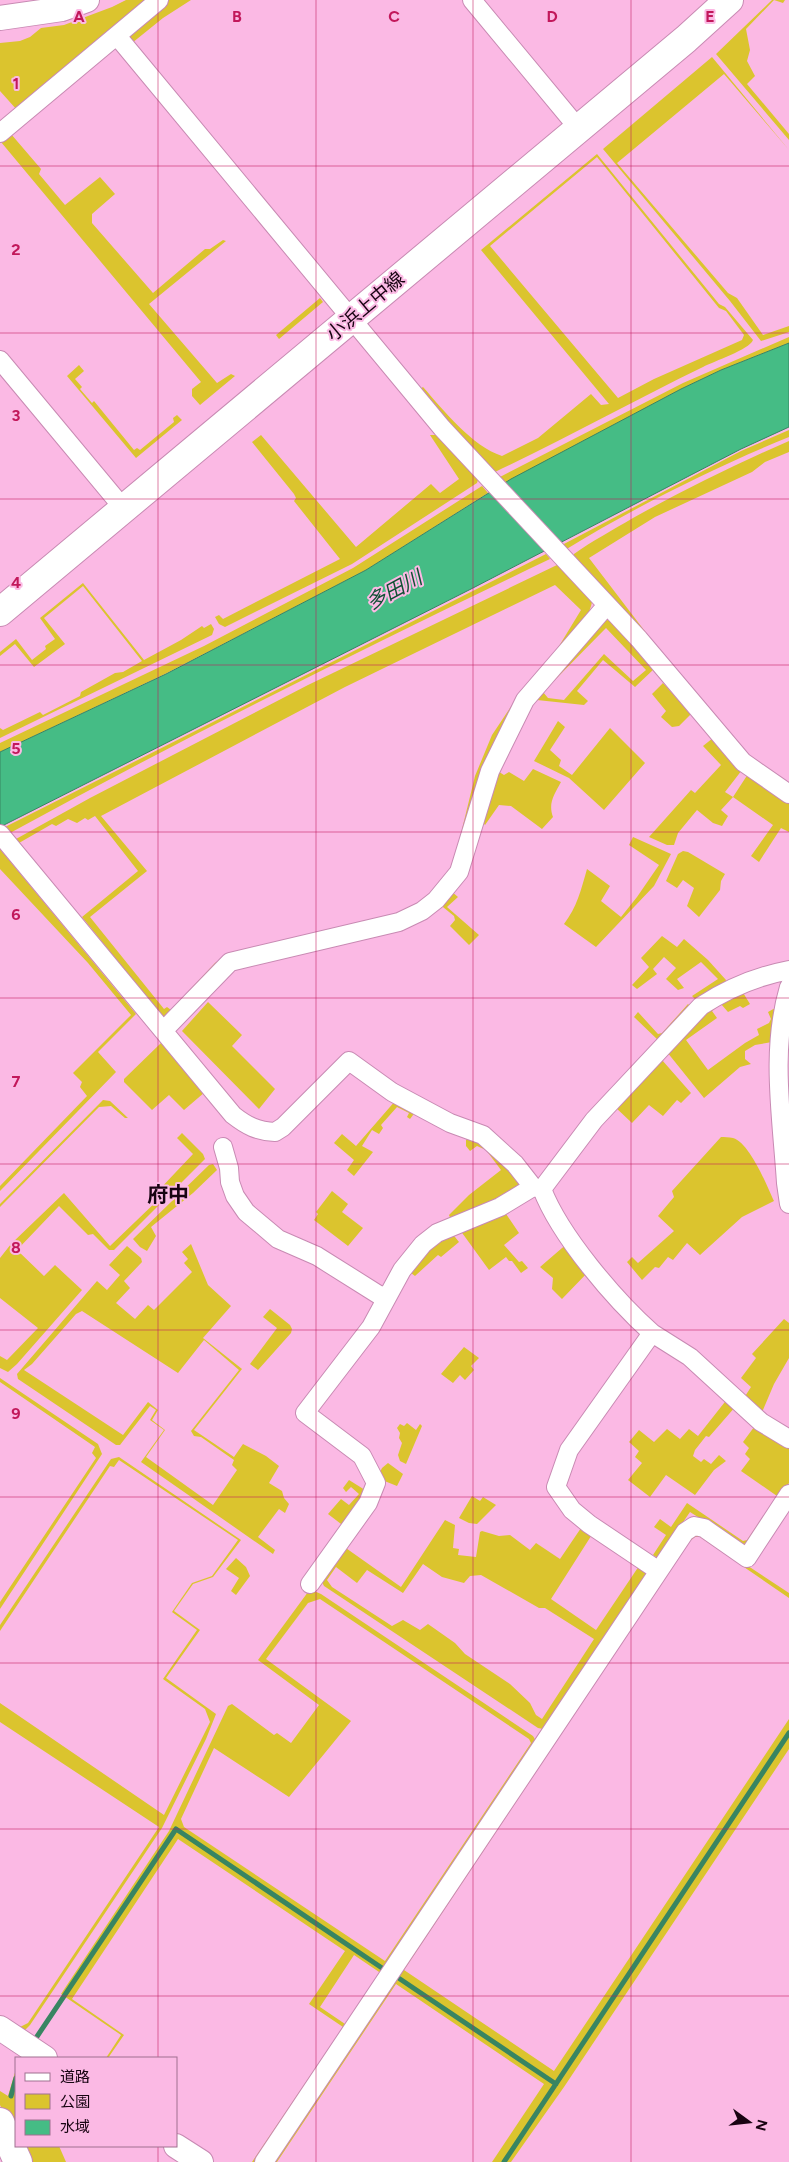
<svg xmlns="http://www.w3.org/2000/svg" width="789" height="2162" viewBox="0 0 789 2162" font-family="Figtree,'Noto Sans JP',sans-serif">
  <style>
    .green { fill: #dbc42e; fill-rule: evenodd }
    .water { fill: #45bc85; stroke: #388562 }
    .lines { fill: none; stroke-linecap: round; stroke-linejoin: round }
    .stream { stroke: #388562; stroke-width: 5 }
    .street-casing { stroke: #c88ab3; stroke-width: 20 }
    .secondary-casing { stroke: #c88ab3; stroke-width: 26 }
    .primary-casing { stroke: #c88ab3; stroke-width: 30 }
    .highway-casing { stroke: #c88ab3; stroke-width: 30 }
    .street { stroke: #fff; stroke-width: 18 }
    .secondary { stroke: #fff; stroke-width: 24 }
    .primary { stroke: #fff; stroke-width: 28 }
    .highway { stroke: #fff; stroke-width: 28 }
    .grid { fill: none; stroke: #c2185b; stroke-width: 1; stroke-opacity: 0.55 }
    .labels { text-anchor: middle; stroke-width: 4; stroke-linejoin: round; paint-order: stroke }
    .street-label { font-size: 19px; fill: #180412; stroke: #fbb9e4 }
    .water-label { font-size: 20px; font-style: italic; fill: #0f5034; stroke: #fbb9e4 }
    .quarter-label { font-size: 21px; font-weight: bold; fill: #180412; stroke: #fbb9e4 }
    .grid-label { font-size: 16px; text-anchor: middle; font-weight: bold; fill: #c2185b; stroke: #fbb9e4; stroke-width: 4; stroke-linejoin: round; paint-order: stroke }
  </style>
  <rect width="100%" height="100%" fill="#fbb9e4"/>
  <path class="green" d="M126 0H149L17 110 0 91V43L20 41 30 37 41 28 64 25 112 7Z
    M169 0H191L163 18 132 43 128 35Z
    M772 0H785L783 3 774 0 746 29 750 50 747 61 755 76 747 84 789 134V140L716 54Z
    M712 57 789 150 724 74 617 163 728 293 737 298 763 335 789 326V332L761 341 730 301 603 149Z
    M11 134 41 169 39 174 65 205 100 177 115 194 92 214V223L153 293 205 249H210L223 240 226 241 149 304 217 383 231 374 235 376 200 405 192 396V389L201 382 1 142Z
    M597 154 719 304 725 307 753 340C749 350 714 361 703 367 633 401 565 439 495 472L448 423 420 389 423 387C444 411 472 446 502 456L538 438 591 394 601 405 609 404 481 250ZM597 157 719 308 726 311 744 335 742 340 654 379 618 398 490 246Z
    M320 298 323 302 279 339 276 335Z
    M789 337V343L721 370 681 389 503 484 498 478 683 383Z
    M79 365 84 371 75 379 82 387 80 389 92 403 94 401 134 450 137 448 140 450 174 422 173 418 177 415 182 420 136 458 67 376Z
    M789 430V437C713 468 635 507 565 550L562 545 741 451Z
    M261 435 356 547 431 484 440 493 459 479 430 435H437L478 480 477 483 352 564 225 627 219 624 215 617 219 615 223 619 340 559 294 501 296 498 294 494 252 442Z
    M789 441V452L765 462 752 472 655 517 589 558 660 651 748 756 789 783V786L747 758 574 559V554C592 541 613 530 633 518 683 490 736 464 789 441Z
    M482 486 488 493 366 570 165 674 0 752V743L204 646 353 568Z
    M546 554 550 559C368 646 187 736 10 833L5 827Z
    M557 565 592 601C590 627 536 674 520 698 516 704 513 711 509 718 497 742 487 766 479 792 460 850 461 893 397 919L228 958 221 962 166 1021 82 917 138 871 95 816 88 820 85 818 77 823 68 819 56 826 52 824 19 843 16 839 90 798 308 685ZM555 585 581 610 556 651 518 696 492 735 475 776 455 858 449 871 432 892 418 904 390 918 228 954 215 963 171 1010 167 1007 164 1009 90 917 147 871 101 816 345 687Z
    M83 583 144 660 181 640 202 626 204 628 211 624 214 629 212 635 0 738V728L3 730 40 712 43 715 80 696 81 692 115 673 123 672 142 661 83 586 44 618 65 644 34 667 15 644 0 656V652L16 639 32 660 46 649 45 646 55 639 40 618Z
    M607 620 612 622 654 669 635 687 603 660 577 691 588 701 584 705 537 700 533 698 601 621ZM606 628 646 670 633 681 604 654 564 700 548 698 543 692Z
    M663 683 691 714 679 726 672 727 661 717 666 711 652 694Z
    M558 721 565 727 550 750 561 760 559 766 572 775 610 728 645 763 604 810 569 778 534 761Z
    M713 738 742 770 725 792 733 797 748 774 789 802V832L781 828 759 862 751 856 773 825 733 797 721 810 728 816 722 826 713 823 697 810 678 833 674 845H667L649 837 691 790 695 793 721 765 703 746Z
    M533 769 561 782C554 795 548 803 553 817L542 829 511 806 499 805 485 825 480 819 496 770 504 775 509 772 524 781Z
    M633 837 671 854 654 886 596 947 564 924C577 907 581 890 587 869L610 886 601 901 621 917 637 897 659 865 629 845Z
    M0 849 136 1014 98 1052 116 1072 0 1191V1186L87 1096 80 1087 82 1082 73 1073 131 1015 88 963 0 869Z
    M683 851 688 852 725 874 721 881 720 890 699 917 687 906 694 888 683 880 677 888 666 881 678 854Z
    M451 891 458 897 447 907 479 935 469 945 450 926 455 920 454 916 438 903Z
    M662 936 677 947 684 939 708 960 726 980 725 983 716 987 696 1000 692 996 718 979 701 962 677 979 684 988 678 990 666 979 676 968 664 957 653 969 657 974 637 989 632 985 649 967 641 958Z
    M742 991 750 1004 743 1008 740 1006 728 1012 721 1004 712 1011 717 1018 686 1040 708 1070 745 1043 759 1035 757 1029 769 1023 771 1019 768 1012 777 1007 772 1042 755 1045 745 1051V1059L751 1064 740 1067 704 1098 667 1052 702 1011Z
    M208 1002 242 1035 232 1046 275 1089 259 1109 182 1031Z
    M688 1004 691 1007 659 1041 634 1017 638 1012 658 1034 662 1033Z
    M161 1043H164L205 1092 184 1110 169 1095 152 1110 124 1082V1079Z
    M662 1060 691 1093 681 1103 677 1100 663 1116 649 1105 632 1123 614 1106 658 1061Z
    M103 1100 110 1101 128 1118H125L111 1106 99 1107 0 1207V1204Z
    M396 1100 416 1111 410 1119 407 1117 409 1113 397 1107 381 1125 383 1128 379 1134 372 1130 362 1146 373 1152 354 1176 347 1170 354 1160 334 1143 342 1134 356 1146Z
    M182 1133 203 1154 205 1159 114 1250H109L93 1234 88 1235 59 1206 17 1250 44 1276 55 1265 82 1290 17 1364 8 1372 0 1368V1356L7 1360 38 1328 0 1298V1258L11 1244 64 1193 110 1246 161 1197 157 1192 193 1154 177 1138Z
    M469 1136 480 1140 523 1182 520 1189 451 1220 449 1215 469 1195 501 1170 486 1150 477 1146 470 1151 466 1146V1140Z
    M721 1137C724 1137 729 1137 733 1138 750 1143 767 1186 774 1201L742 1217 700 1255 687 1243 673 1260 668 1257 659 1268 655 1267 642 1280 627 1262 632 1257 638 1263 674 1231 658 1216 674 1197 672 1191Z
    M213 1164 217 1170 193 1193 151 1227 156 1236 147 1251 140 1247 133 1239 209 1165Z
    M332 1191 348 1204 342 1212 363 1228 348 1246 314 1220 318 1214 316 1212Z
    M504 1211 519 1233 504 1245 519 1262 522 1261 528 1268 521 1273 512 1261H509L506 1257 489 1270 460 1230Z
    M451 1232 459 1242 441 1257 438 1255 415 1276 407 1270 412 1262Z
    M569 1242 590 1270 562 1299 552 1289 553 1278 540 1267Z
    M191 1244 208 1285 231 1306 203 1338 242 1369 194 1430 234 1457 243 1444 266 1456 279 1466 269 1483 282 1491 284 1498 289 1504 285 1513 279 1509 258 1537 275 1550 273 1554 141 1462 164 1430 150 1420 156 1410 150 1406 120 1445H116L18 1379 17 1374 97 1281 107 1290 120 1275 109 1265 127 1246 141 1258 142 1262 124 1281 130 1288 116 1303 135 1319 148 1305 154 1310 192 1272 184 1263 188 1259 182 1252ZM82 1311 178 1373 204 1340 239 1370 191 1431 194 1436 201 1437 234 1460 232 1465 237 1470 213 1505 146 1457 165 1430 152 1420 158 1410 148 1402 123 1435 24 1370 32 1364 76 1314Z
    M270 1309 290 1325 292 1329 291 1333 258 1370 250 1364 277 1328 263 1317Z
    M784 1319 789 1323V1358L774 1384 760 1417 742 1401 751 1387 741 1378 756 1358 752 1354Z
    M464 1347 479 1358 471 1366 474 1370 465 1380 460 1375 453 1383 441 1374Z
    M0 1378 98 1444 102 1454 0 1609V1602L96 1458 92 1453 95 1447 0 1382Z
    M728 1398 736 1406 709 1437 706 1436 695 1450 693 1456 701 1462 704 1459 711 1464 719 1455 726 1461 714 1470 695 1495 666 1475 650 1497 628 1480 642 1463 635 1457 639 1451 629 1442 639 1430 654 1442 667 1429 680 1439 689 1429 698 1436Z
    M407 1423 416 1430 420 1424 422 1426 406 1464 400 1461 398 1455 402 1443 399 1438 400 1433 397 1428 400 1424 404 1426Z
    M757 1423 789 1443V1483L751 1541 742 1545 690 1512 659 1557H656L653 1555 666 1535 654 1527 660 1519 671 1527 687 1503 743 1541 747 1540 777 1496 741 1471 750 1459 745 1454 749 1448 743 1442Z
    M119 1457 241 1540 213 1577 193 1584 174 1611 200 1630 166 1678 216 1714 206 1739 162 1828 30 2025 24 2031 0 2019V2015L20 2027 28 2023 159 1827 0 1722V1703L164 1815 210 1722 205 1709 163 1679 197 1630 172 1612 192 1583 212 1576 238 1540 119 1460 114 1467 110 1466 0 1631V1625L111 1459Z
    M388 1463 403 1474 397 1486 377 1478 382 1468Z
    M349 1480 365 1490 366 1494 345 1527 328 1514 341 1499 349 1505 359 1494 351 1487 346 1492 343 1488Z
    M472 1496 480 1501 483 1497 496 1505 477 1524 469 1523 459 1518Z
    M445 1520 455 1525 453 1548 459 1549 458 1555 476 1557 480 1532 482 1531 499 1536 510 1535 530 1550 536 1543 560 1559 581 1528 593 1533 551 1599 596 1630 639 1566 646 1572V1580L543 1729 538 1728 324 1586 321 1580 343 1546 401 1587ZM423 1564 442 1577 464 1583 470 1576 481 1575 539 1608H545L594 1639 542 1719 536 1715 530 1703 510 1684 465 1654 455 1643 428 1624 420 1630 403 1620 392 1626 332 1587 327 1580 336 1567 357 1583 367 1570 403 1593Z
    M691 1535H701L789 1593V1598L700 1537H695L690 1541 404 1970 554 2071 789 1719V1749L564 2087 511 2162H492L544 2084 396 1984 277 2162H272Z
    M236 1558 246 1567 250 1576 236 1595 231 1591 239 1578 226 1569Z
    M314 1591 321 1594 533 1736 536 1741 382 1974 354 1955 320 2007 348 2026 257 2162H252L343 2027 309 2004 345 1951 178 1839 72 1999 124 2035 108 2058H106L121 2035 61 1994 169 1831 228 1706 232 1704 274 1735 277 1733 291 1743 319 1705 258 1660 308 1592ZM320 1599 529 1739 531 1743 385 1961 184 1827 181 1819 214 1748 289 1797 351 1721 266 1659 308 1603Z
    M16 2069V2137L0 2105V2091L8 2096Z
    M20 2146H59L66 2162H27Z"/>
  <path class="water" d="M789 343V427L741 449 471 589 0 827V752L166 674 366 570 511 479 681 389 721 370Z"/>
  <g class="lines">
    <path class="stream" d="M400 1979 556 2084
      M36 2038 176 1829 382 1968
      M11 2096 16 2078
      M504 2162 789 1733"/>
    <g class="street-casing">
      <path id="street" d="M472 0 579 129
        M117 36 442 428 639 639 743 762 789 794
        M0 133 159 0
        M0 360 124 509
        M0 834 233 1115C247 1126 257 1131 275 1132L283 1127 349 1061 392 1092 450 1123 483 1135 515 1164 533 1187 542 1189
        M789 987C770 1051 782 1118 786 1183L789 1204
        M164 1030 230 962 399 922 422 911 436 900 459 872 490 771 525 700 607 605
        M223 1147 229 1168 230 1182 235 1196 246 1212 278 1239 317 1256 379 1295 386 1296
        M542 1189C560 1236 615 1300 652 1333L569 1450 556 1487 572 1510 589 1524 659 1571
        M542 1189 594 1120 701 1006C727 989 758 976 789 970
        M652 1333 690 1357 761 1422 789 1439
        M310 1584 368 1503 376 1483 362 1456 305 1413 371 1327 402 1270 423 1244 437 1233 500 1207 533 1187
        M264 2162 685 1532 694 1526 704 1528 747 1558 789 1494"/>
    </g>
    <g class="secondary-casing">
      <path id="secondary" d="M0 18 62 9 87 0
        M0 2028 45 2058
        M176 2146 201 2162"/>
    </g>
    <g class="primary-casing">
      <path id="primary" d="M0 612 686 39 729 0"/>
    </g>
    <g class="highway-casing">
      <path id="highway" d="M0 2122 18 2162"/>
    </g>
    <use href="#street" class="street"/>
    <use href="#secondary" class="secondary"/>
    <use href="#primary" class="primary"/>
    <use href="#highway" class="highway"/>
  </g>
  <path class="grid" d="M158 0V2058M316 0V2162M473 0V2162M631 0V2162M0 166H789M0 333H789M0 499H789M0 665H789M0 832H789M0 998H789M0 1164H789M0 1330H789M0 1497H789M0 1663H789M0 1829H789M0 1996H789M158 2146V2162"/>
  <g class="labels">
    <g class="street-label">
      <text transform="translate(365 306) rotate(-40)" y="7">小浜上中線</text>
    </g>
    <g class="water-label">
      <text transform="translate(394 590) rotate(-28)" y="7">多田川</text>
    </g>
    <g class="quarter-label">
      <text x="168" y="1202">府中</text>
    </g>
  </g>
  <g class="grid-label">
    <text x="79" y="22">A</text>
    <text x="237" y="22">B</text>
    <text x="394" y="22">C</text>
    <text x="552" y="22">D</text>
    <text x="710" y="22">E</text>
    <text x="16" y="89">1</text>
    <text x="16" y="255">2</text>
    <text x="16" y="421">3</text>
    <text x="16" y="588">4</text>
    <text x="16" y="754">5</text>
    <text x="16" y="920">6</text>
    <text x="16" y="1087">7</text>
    <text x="16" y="1253">8</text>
    <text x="16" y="1419">9</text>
  </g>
  <rect x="15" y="2057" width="162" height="90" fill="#fbb9e4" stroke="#a07190"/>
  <rect x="25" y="2073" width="25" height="8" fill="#ffffff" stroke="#a07190"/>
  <text x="60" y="2082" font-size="15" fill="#180412">道路</text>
  <rect x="25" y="2094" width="25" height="15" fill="#dbc42e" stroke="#a07190"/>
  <text x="60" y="2107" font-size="15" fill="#180412">公園</text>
  <rect x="25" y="2120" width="25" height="15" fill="#45bc85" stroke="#a07190"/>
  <text x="60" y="2132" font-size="15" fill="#180412">水域</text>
  <g transform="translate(749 2122) rotate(105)" stroke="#fbb9e4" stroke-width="4" paint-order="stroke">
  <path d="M0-4L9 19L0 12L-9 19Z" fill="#180412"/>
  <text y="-8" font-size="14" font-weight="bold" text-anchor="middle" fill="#180412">N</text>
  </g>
</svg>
